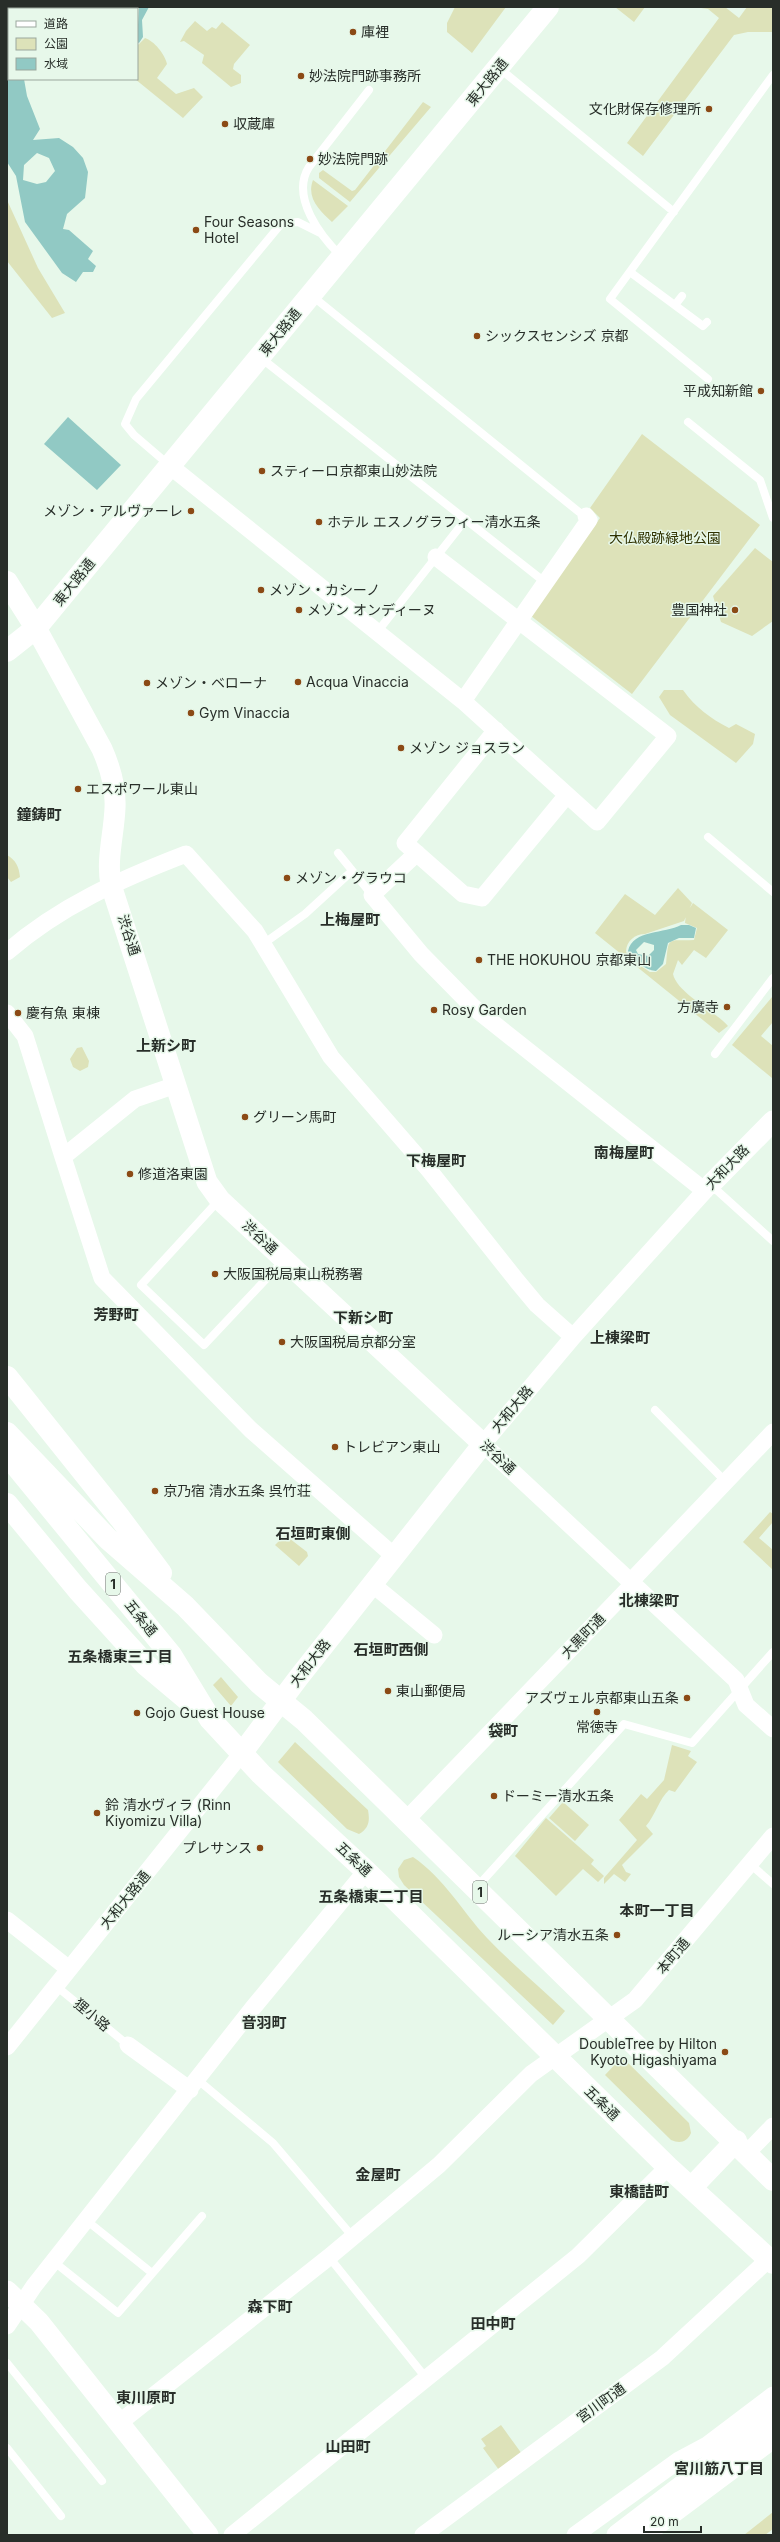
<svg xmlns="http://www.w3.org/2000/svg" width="780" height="2542" viewBox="0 0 780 2542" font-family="Inter,'Noto Sans JP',sans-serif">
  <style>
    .green { fill: #dde2b9 }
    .water { fill: #91c9c4; fill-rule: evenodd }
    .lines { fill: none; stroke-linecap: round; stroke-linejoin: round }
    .service { stroke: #fff; stroke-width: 8 }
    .minor { stroke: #fff; stroke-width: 17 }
    .tertiary { stroke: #fff; stroke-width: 21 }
    .secondary { stroke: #fff; stroke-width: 22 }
    .trunk { stroke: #fff; stroke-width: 22 }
    .poi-dot { fill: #8b4a15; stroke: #e7f8ea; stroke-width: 1.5 }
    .labels { text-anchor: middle; stroke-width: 3; stroke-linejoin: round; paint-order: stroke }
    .shield { fill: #e7f8ea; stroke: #616b63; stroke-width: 1 }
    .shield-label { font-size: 13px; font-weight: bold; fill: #282e29 }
    .poi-label { font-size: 14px; fill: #282e29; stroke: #e7f8ea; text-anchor: start }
    .street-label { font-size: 14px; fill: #282e29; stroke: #e7f8ea }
    .park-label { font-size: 14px; fill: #303200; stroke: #e7f8ea }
    .neighbourhood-label { font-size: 15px; font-weight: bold; fill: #282e29; stroke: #e7f8ea }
  </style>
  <rect width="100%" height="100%" fill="#e7f8ea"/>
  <path class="green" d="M455 7H506L472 53 447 32V23Z
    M615 7H645L634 22Z
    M694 7H725L739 18 747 7H773V32H748L734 35 643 156 627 143 719 18 708 9Z
    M195 21 207 31 212 27 216 29 222 22 250 45 234 64 233 69 241 75V83L231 87 202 63 204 55 184 41 180 42 186 31Z
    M145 38C154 41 165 54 167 64L157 78 176 94 194 88 203 97 183 118 135 79 137 46Z
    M423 102 431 107 350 202 319 178V173L323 170 352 191 355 190Z
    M313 180 348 206 332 222C320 211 306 198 313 180Z
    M7 200 38 268 65 313 52 318 7 261Z
    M642 434 760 525 632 694 531 616 600 518 590 508Z
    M755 548 773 562V621L752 636 721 622 713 596Z
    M664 690H683C696 708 710 718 729 728L736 724 755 734 753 744 736 763 670 715 659 697Z
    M7 855C16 860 19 867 20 877L11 882 7 877Z
    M678 888 692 903 684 921 645 934C635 934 626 941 626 952L636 963 650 972H656L666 964C669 936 666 941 694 940L697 928 685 923 686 914 693 903 728 930 706 958 694 950 682 965 678 960 673 974C677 993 715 1011 728 1026L719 1033 595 933 625 894 655 915Z
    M772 997 773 1022 761 1036 773 1046 772 1078 732 1045Z
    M82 1047 89 1061 88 1067 80 1071 73 1067 70 1059 77 1048Z
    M770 1512 773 1514V1522L759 1538 773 1550V1570L743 1542Z
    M285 1535 307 1552 308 1556 299 1566 275 1545Z
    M221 1677 238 1697 231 1706 213 1685Z
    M295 1742 368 1810C370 1821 369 1828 359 1834L347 1829 278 1762Z
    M672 1745 691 1751 688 1756 697 1762 675 1792 669 1790C659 1799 656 1814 646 1826L653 1834 622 1865 626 1872 631 1874 625 1882 614 1874 604 1884V1878L637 1840 619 1820 641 1794 647 1799 664 1780Z
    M563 1802 589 1825 575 1841 549 1818Z
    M546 1818 594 1860 591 1864 604 1876 598 1882 583 1869 556 1896 515 1856Z
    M413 1857C444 1878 462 1911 487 1938 512 1964 540 1987 565 2011L553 2025 404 1885 399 1877 398 1869 404 1860Z
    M622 2057 689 2123 691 2133C687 2142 680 2144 671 2140L605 2075Z
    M501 2425 522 2454 499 2470 483 2448 486 2446 481 2439Z
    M773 2512V2529L765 2535H744Z"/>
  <path class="water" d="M139 7H149L142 20 143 37 139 43 137 42Z
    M7 25 9 27V79H24L27 96 40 129 33 140 59 138 73 147 83 158 88 172 85 198 67 214 63 229 69 230 93 251 88 259 96 266 93 272H83L76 282 62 273 25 222 16 176 7 162ZM37 153 49 158 55 171 46 182 37 184 23 180 24 165Z
    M68 417 121 465 97 490 44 444Z
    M681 925H689L696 928 694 938H679L668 943 663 964 656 971C644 970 635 961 628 951 633 929 665 934 681 925ZM644 942 654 945V950L648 956 638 954 636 950Z"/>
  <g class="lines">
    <path class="service" d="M499 68 674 212
      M342 257C321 237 290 197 309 167L369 90
      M630 272 703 326 707 322
      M311 295 579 512
      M675 305 682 296
      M261 358 546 583
      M708 379 610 299 773 75
      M688 422 760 480 773 518
      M169 465 134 435 125 424 136 399 281 224 298 222 320 233
      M378 631 466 519
      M708 837 773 892
      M338 853 372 895
      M263 944 305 914 352 871
      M715 1054 773 978
      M711 1185 773 1241
      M219 1200 141 1285 204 1345 284 1260
      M655 1410 725 1481
      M750 1864 773 1884
      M477 1887 624 1724 692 1743 773 1652
      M56 1986 128 2045
      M198 2080 273 2143 353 2237
      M86 2220 152 2273
      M329 2257 426 2378
      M53 2261 118 2313 202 2216
      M7 2363 102 2481
      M7 2448 61 2516"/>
    <path class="minor" d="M170 466 463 701 597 822 668 736 436 557
      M463 701 589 520 586 516
      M496 730 405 843 463 894 482 898 567 795
      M417 853 372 895 421 954 473 1007 705 1191
      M7 952C60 906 121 879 186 854L255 931 331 1057 429 1170 517 1281 537 1305 573 1337
      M7 1013 25 1036 63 1157 135 1099 176 1085
      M63 1157 102 1278 251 1430 394 1556
      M711 1184 573 1337 483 1444 736 1680 746 1705 773 1729
      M372 1584 434 1635
      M406 1820 634 1583V1578L773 1432
      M7 1920 69 1969
      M128 2045 190 2090
      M7 2047 242 1753
      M747 2153 773 2126
      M7 2326 34 2286 252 2009 366 1871
      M119 2423 329 2257 439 2165 531 2074 635 2000 773 1836
      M232 2535 578 2256 668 2167
      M423 2535 662 2358 769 2259
      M575 2535 679 2460 707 2445 773 2395"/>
    <path class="tertiary" d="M36 628 102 749C110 767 116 788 115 808 114 834 106 860 111 885L207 1182 220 1200 483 1444 299 1677 242 1753
      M711 1184 773 1121
      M7 2291 39 2322 208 2535
      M617 2535 773 2416
      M643 2535 773 2438"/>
    <path class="secondary" d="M7 582 36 628
      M7 651 36 628 548 7"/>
    <path class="trunk" d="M7 1377 120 1518 161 1573
      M7 1433 108 1539 185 1606 259 1683 304 1720 773 2180
      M7 1455 171 1655 210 1719 261 1774 366 1871 668 2167 773 2263
      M7 1504 78 1590 146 1665 196 1707
      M691 2188 736 2141"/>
  </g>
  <g class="poi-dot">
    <circle cx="353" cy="32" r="4"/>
    <circle cx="301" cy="76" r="4"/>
    <circle cx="709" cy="109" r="4"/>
    <circle cx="225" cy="124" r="4"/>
    <circle cx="310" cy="159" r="4"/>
    <circle cx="196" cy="230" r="4"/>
    <circle cx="477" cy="336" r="4"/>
    <circle cx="761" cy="391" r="4"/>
    <circle cx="262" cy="471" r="4"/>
    <circle cx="191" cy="511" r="4"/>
    <circle cx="319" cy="522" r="4"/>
    <circle cx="261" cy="590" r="4"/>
    <circle cx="299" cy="610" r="4"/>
    <circle cx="735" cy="610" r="4"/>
    <circle cx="298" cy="682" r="4"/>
    <circle cx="147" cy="683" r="4"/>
    <circle cx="191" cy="713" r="4"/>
    <circle cx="401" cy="748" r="4"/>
    <circle cx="78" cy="789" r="4"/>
    <circle cx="287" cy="878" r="4"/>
    <circle cx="479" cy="960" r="4"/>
    <circle cx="727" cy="1007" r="4"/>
    <circle cx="434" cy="1010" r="4"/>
    <circle cx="18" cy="1013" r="4"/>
    <circle cx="245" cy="1117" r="4"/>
    <circle cx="130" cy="1174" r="4"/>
    <circle cx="215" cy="1274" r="4"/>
    <circle cx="282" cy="1342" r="4"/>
    <circle cx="335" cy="1447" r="4"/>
    <circle cx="155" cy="1491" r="4"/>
    <circle cx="388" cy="1691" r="4"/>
    <circle cx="687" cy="1698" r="4"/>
    <circle cx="597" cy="1712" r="4"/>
    <circle cx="137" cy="1713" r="4"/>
    <circle cx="494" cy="1796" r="4"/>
    <circle cx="97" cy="1813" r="4"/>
    <circle cx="260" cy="1848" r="4"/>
    <circle cx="617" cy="1935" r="4"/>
    <circle cx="725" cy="2052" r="4"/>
  </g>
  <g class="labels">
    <g class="shield">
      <rect x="106" y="1573" width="14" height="22" rx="3"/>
      <rect x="473" y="1881" width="14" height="22" rx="3"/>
    </g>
    <g class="shield-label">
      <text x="113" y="1589">1</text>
      <text x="480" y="1897">1</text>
    </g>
    <g class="poi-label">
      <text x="361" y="37">庫裡</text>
      <text x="309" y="81">妙法院門跡事務所</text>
      <text x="701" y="114" text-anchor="end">文化財保存修理所</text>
      <text x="233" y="129">収蔵庫</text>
      <text x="318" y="164">妙法院門跡</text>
      <text x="204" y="227">Four Seasons<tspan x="204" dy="16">Hotel</tspan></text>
      <text x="485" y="341">シックスセンシズ 京都</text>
      <text x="753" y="396" text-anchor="end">平成知新館</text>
      <text x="270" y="476">スティーロ京都東山妙法院</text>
      <text x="183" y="516" text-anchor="end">メゾン・アルヴァーレ</text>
      <text x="327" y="527">ホテル エスノグラフィー清水五条</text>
      <text x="269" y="595">メゾン・カシーノ</text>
      <text x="307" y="615">メゾン オンディーヌ</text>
      <text x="727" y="615" text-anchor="end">豊国神社</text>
      <text x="306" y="687">Acqua Vinaccia</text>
      <text x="155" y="688">メゾン・ベローナ</text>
      <text x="199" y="718">Gym Vinaccia</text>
      <text x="409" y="753">メゾン ジョスラン</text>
      <text x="86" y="794">エスポワール東山</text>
      <text x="295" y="883">メゾン・グラウコ</text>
      <text x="487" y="965">THE HOKUHOU 京都東山</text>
      <text x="719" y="1012" text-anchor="end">方廣寺</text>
      <text x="442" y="1015">Rosy Garden</text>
      <text x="26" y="1018">慶有魚 東棟</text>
      <text x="253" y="1122">グリーン馬町</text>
      <text x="138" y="1179">修道洛東園</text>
      <text x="223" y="1279">大阪国税局東山税務署</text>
      <text x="290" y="1347">大阪国税局京都分室</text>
      <text x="343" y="1452">トレビアン東山</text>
      <text x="163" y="1496">京乃宿 清水五条 呉竹荘</text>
      <text x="396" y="1696">東山郵便局</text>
      <text x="679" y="1703" text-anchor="end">アズヴェル京都東山五条</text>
      <text x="145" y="1718">Gojo Guest House</text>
      <text x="597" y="1732" text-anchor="middle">常徳寺</text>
      <text x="502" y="1801">ドーミー清水五条</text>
      <text x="105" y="1810">鈴 清水ヴィラ (Rinn<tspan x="105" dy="16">Kiyomizu Villa)</tspan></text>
      <text x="252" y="1853" text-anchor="end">プレサンス</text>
      <text x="609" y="1940" text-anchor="end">ルーシア清水五条</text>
      <text x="717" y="2049" text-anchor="end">DoubleTree by Hilton<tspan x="717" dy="16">Kyoto Higashiyama</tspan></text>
    </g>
    <g class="street-label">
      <text transform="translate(487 82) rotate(-51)" y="5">東大路通</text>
      <text transform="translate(280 332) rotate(-51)" y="5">東大路通</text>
      <text transform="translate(74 582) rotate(-51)" y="5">東大路通</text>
      <text transform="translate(129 935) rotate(72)" y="5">渋谷通</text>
      <text transform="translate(727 1167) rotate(-46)" y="5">大和大路</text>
      <text transform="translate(260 1237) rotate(43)" y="5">渋谷通</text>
      <text transform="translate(512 1409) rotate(-50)" y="5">大和大路</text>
      <text transform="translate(498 1457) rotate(43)" y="5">渋谷通</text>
      <text transform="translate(141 1618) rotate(51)" y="5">五条通</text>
      <text transform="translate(583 1636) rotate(-46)" y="5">大黒町通</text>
      <text transform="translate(310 1663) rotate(-52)" y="5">大和大路</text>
      <text transform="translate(354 1859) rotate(43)" y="5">五条通</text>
      <text transform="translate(125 1900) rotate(-51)" y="5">大和大路通</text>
      <text transform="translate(673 1956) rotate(-50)" y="5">本町通</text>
      <text transform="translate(92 2015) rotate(40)" y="5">狸小路</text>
      <text transform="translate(602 2103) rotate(44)" y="5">五条通</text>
      <text transform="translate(601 2403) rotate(-36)" y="5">宮川町通</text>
    </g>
    <g class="park-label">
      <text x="665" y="543">大仏殿跡緑地公園</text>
    </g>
    <g class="neighbourhood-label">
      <text x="39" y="820">鐘鋳町</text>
      <text x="350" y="925">上梅屋町</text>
      <text x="166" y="1051">上新シ町</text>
      <text x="624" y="1158">南梅屋町</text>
      <text x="436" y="1166">下梅屋町</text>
      <text x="116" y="1320">芳野町</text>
      <text x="363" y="1323">下新シ町</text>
      <text x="620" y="1343">上棟梁町</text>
      <text x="313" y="1539">石垣町東側</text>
      <text x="649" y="1606">北棟梁町</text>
      <text x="391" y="1655">石垣町西側</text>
      <text x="120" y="1662">五条橋東三丁目</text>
      <text x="503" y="1736">袋町</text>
      <text x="371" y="1902">五条橋東二丁目</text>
      <text x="657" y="1916">本町一丁目</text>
      <text x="264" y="2028">音羽町</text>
      <text x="378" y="2180">金屋町</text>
      <text x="639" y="2197">東橋詰町</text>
      <text x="270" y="2312">森下町</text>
      <text x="493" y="2329">田中町</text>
      <text x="146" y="2403">東川原町</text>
      <text x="348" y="2452">山田町</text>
      <text x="719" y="2474">宮川筋八丁目</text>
    </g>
  </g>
  <rect width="780" height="2542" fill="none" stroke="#282e29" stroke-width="16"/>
  <rect x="8" y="8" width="130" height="72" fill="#e7f8ea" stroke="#9ba79d"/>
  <rect x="16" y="21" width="20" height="6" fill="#ffffff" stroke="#9ba79d"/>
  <text x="44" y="28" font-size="12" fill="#282e29">道路</text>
  <rect x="16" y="38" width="20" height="12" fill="#dde2b9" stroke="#9ba79d"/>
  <text x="44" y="48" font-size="12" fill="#282e29">公園</text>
  <rect x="16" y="58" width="20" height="12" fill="#91c9c4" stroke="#9ba79d"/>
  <text x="44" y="68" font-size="12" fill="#282e29">水域</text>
  <path d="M644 2526v6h57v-6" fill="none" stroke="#282e29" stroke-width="2"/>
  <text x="650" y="2526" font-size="12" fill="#282e29" stroke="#e7f8ea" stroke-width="3" paint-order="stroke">20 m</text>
</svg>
